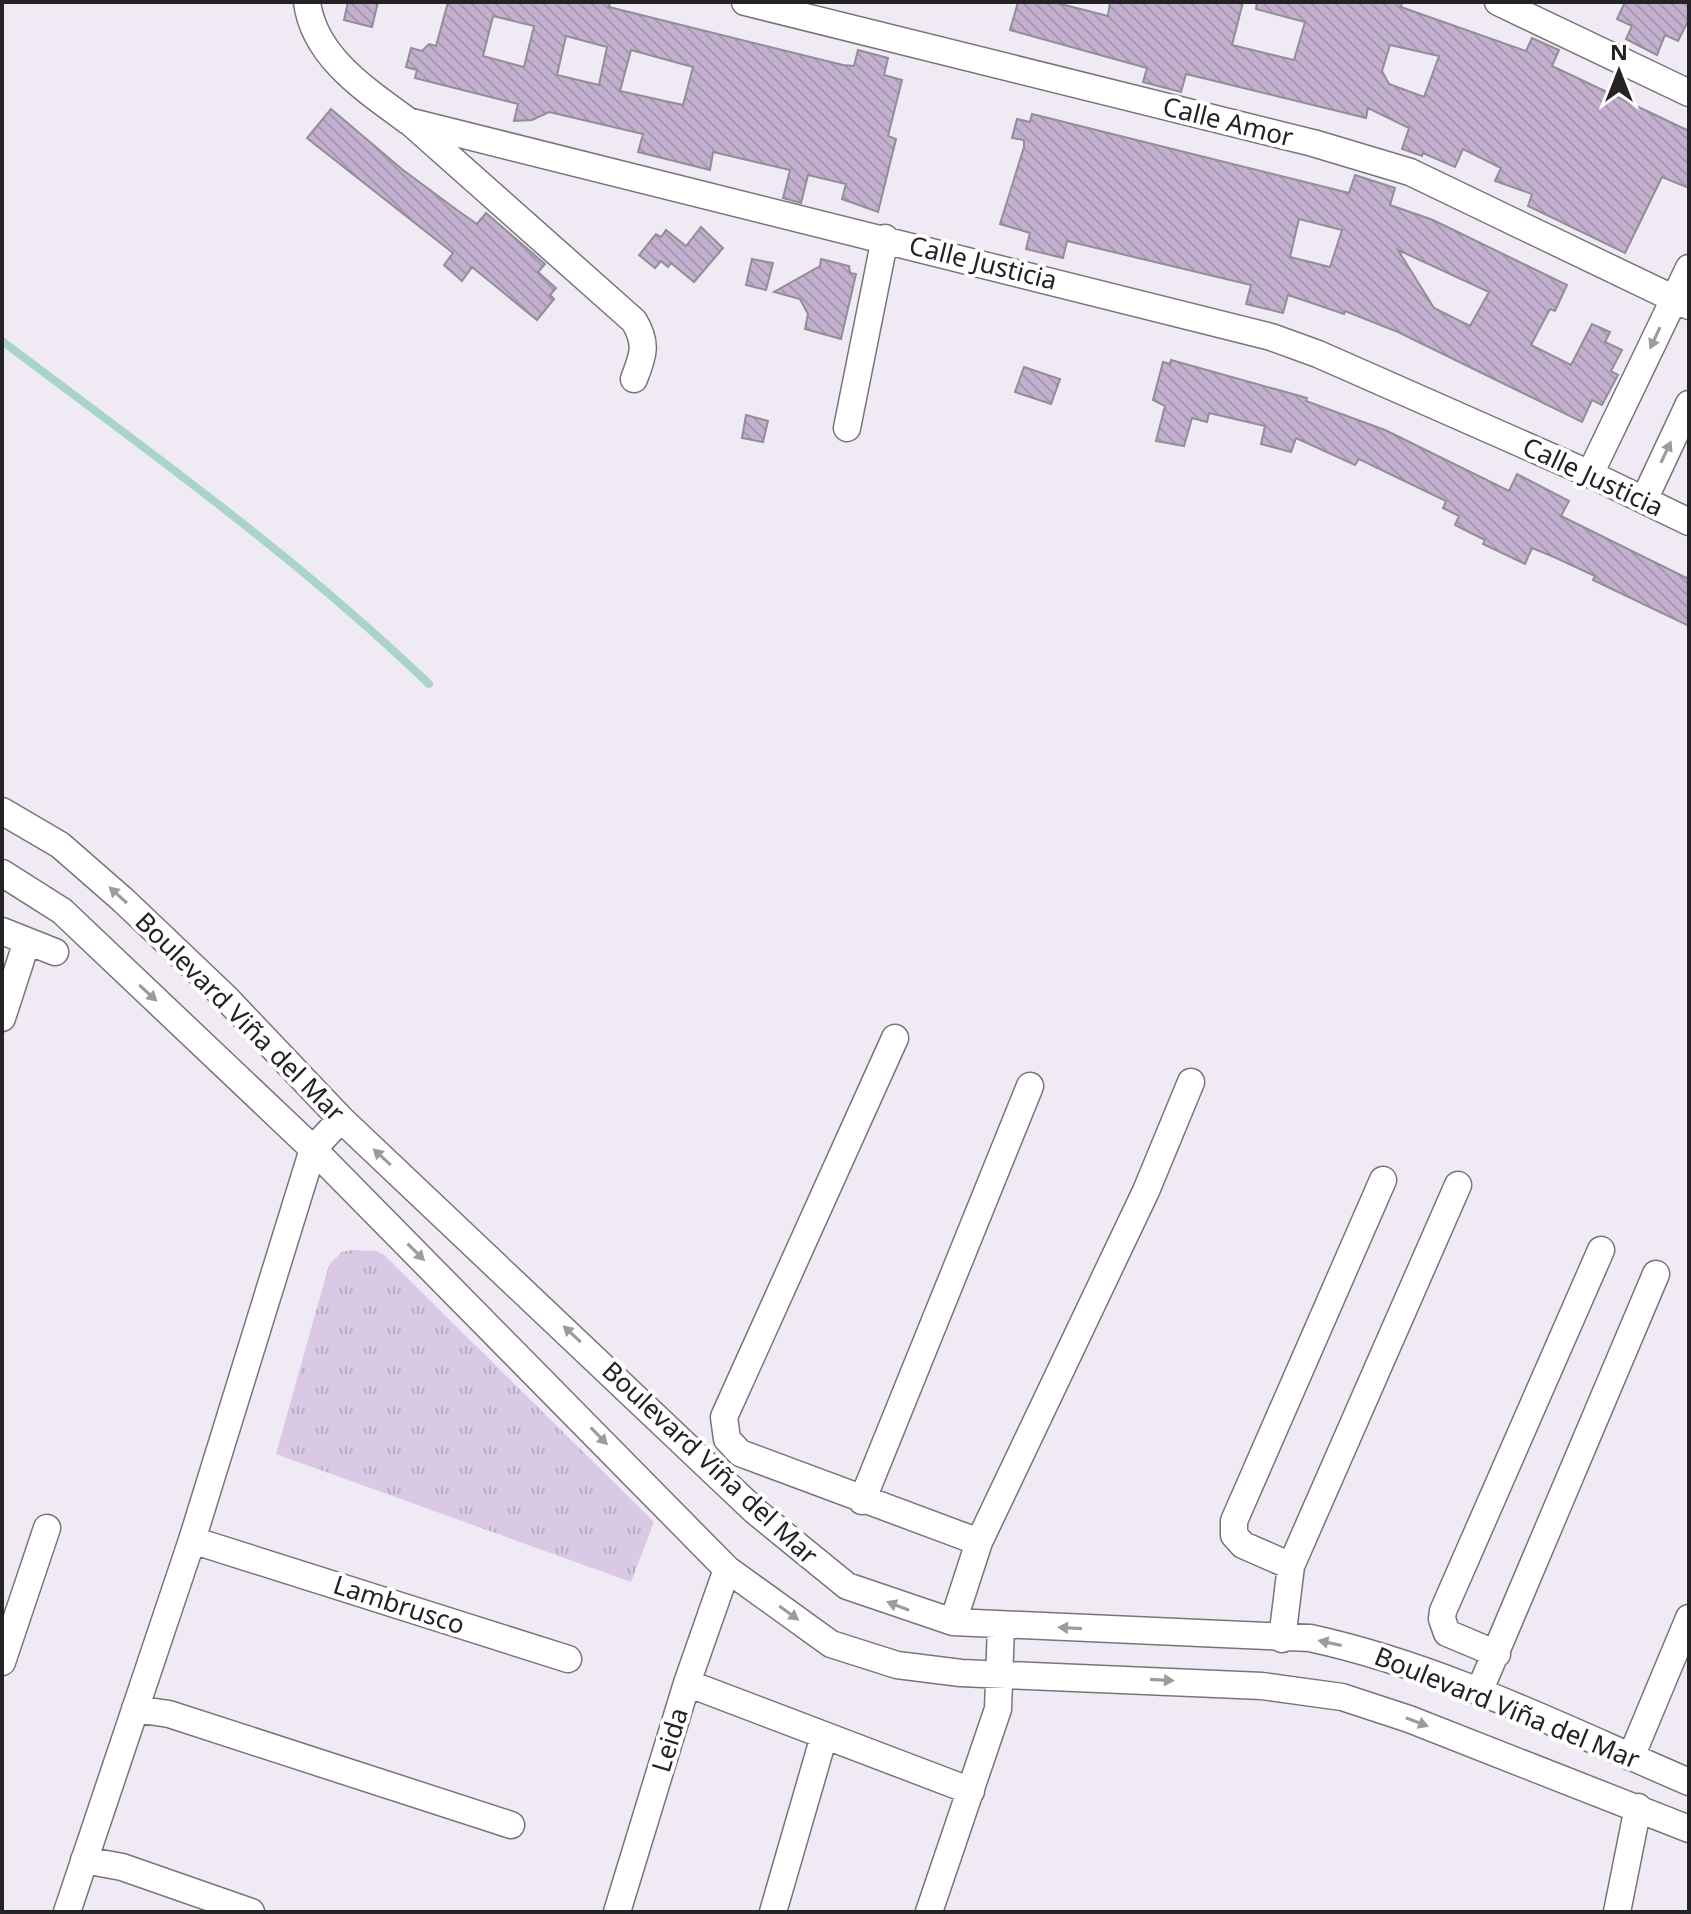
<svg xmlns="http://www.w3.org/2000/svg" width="1691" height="1914" viewBox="0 0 1691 1914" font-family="'Noto Sans',sans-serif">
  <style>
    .grass { fill: url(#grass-tufts) }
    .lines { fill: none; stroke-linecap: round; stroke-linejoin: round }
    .stream { stroke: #a8d4cb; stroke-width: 8 }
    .building { fill: url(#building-back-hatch); stroke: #928e95; stroke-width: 2; fill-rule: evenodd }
    .minor-casing { stroke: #79747c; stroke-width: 29 }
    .minor { stroke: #fff; stroke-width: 26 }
    .oneway { fill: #9c9c9d }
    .labels { text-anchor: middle; stroke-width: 8; stroke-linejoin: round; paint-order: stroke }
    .street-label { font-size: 26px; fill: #242225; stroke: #fff }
  </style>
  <defs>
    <pattern id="grass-tufts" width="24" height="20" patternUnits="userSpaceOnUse" patternTransform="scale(2)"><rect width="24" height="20" fill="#d9c9e4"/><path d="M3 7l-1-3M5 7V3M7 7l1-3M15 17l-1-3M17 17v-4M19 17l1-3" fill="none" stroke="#baacc3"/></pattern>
    <pattern id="building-back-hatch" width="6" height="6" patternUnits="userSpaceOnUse" patternTransform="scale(2)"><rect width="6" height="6" fill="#c3b0cf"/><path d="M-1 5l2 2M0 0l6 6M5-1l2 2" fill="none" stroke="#a797b2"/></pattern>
  </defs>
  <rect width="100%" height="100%" fill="#efeaf3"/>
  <path class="grass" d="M351 1250 376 1251 384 1255 654 1522 631 1582 276 1454 329 1265 342 1252Z"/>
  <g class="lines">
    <path class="stream" d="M2 341C148 451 297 557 429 684"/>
  </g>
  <path class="building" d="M348 2H378L372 27 344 20Z
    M448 2H610L609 7 843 65 854 66 858 50 888 58 884 75 902 80 888 136 896 139 878 212 842 199 846 184 808 175 801 203 783 198 790 170 713 152 710 170 638 152 643 134 549 112 532 120 514 121 518 104 415 78 417 70 406 67 411 48 422 51 429 44 436 46ZM493 16 534 26 524 67 483 56ZM566 36 607 47 599 85 557 75ZM631 50 693 67 683 105 620 91Z
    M1018 2H1053L1108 16 1110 2H1243L1232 45 1294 60 1305 22 1256 9 1257 2H1402L1401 7 1526 51 1532 38 1559 50 1552 66 1689 131V188L1662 177 1625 253 1528 206 1532 194 1495 181 1501 168 1463 149 1455 167 1423 153 1422 156 1402 149 1409 128 1368 108 1366 118 1186 74 1181 92 1143 82 1147 68 1010 30ZM1390 45 1439 56 1424 97 1389 84 1382 71Z
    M1625 2H1689V19L1678 41 1665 35 1657 55 1626 39 1632 26 1617 19Z
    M331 109 403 170 457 210 477 224 486 213 545 264 538 272 556 288 550 295 554 299 537 320 472 267 462 281 444 265 453 253 307 138Z
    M1032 114 1349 193 1355 175 1395 188 1390 205 1433 220 1567 285 1555 311 1550 309 1531 345 1571 365 1592 324 1610 332 1605 342 1622 350 1611 371 1618 375 1602 405 1592 400 1582 422 1398 332 1345 311 1344 314 1288 295 1283 313 1246 304 1251 285 1067 241 1063 258 1026 249 1030 233 1000 224 1024 147V140L1012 138 1017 119 1030 122ZM1299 219 1342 230 1330 267 1290 257ZM1398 250 1489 292 1470 326 1434 308Z
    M701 227 723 248 694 282 671 263 668 267 661 261 655 268 639 255 656 234 661 237 666 230 686 246Z
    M752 259 773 263 766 290 746 285Z
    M821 259 849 266 850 273 856 274 841 339 805 329 808 314 800 299 774 292 820 266Z
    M1171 360 1307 398 1306 401 1385 430 1509 491 1517 474 1569 501 1561 516 1689 579V626L1593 580 1595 576 1554 557 1532 548 1525 564 1483 544 1485 540 1455 525 1459 516 1443 508 1446 501 1359 459 1355 465 1296 438 1291 452 1261 444 1265 426 1209 413 1207 422 1192 418 1184 446 1156 441 1165 406 1153 400 1163 362 1170 364Z
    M1024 367 1060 379 1051 404 1015 392Z
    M746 415 768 421 763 442 742 438Z"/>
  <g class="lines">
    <g class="minor-casing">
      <path id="minor" d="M307 2C314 57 366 90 408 121L1271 337 1318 354 1590 474 1689 522
        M745 2 1313 143 1410 172 1689 306
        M1498 2 1689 93
        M411 123 634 321C648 344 643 356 634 379
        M847 428 885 238
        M1590 474 1689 268
        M1644 500 1689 404
        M2 811 60 845 123 900 226 998 341 1119 755 1511 847 1586 953 1622 1310 1638C1443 1667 1565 1729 1689 1782
        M2 873 62 911 313 1149 727 1569 831 1644 897 1665 961 1673 1262 1686 1342 1697 1409 1719 1689 1829
        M2 931 55 952
        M2 1018 27 941
        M895 1038 724 1417 727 1439 740 1453 979 1542
        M862 1501 1030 1086
        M192 1540 568 1659
        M1291 1566 1243 1545 1234 1535V1521L1383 1180
        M953 1622 979 1542 1146 1191 1191 1082
        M1282 1639 1291 1566 1458 1185
        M1497 1654 1447 1633 1442 1619 1443 1611 1601 1250
        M2 1662 47 1528
        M687 1683 971 1791
        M1479 1692 1656 1274
        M135 1709 169 1714 511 1825
        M1631 1757 1689 1618
        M84 1860 122 1867 251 1912
        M67 1912 192 1540 313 1149 341 1119
        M617 1912 687 1683 727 1569
        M773 1912 824 1736
        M929 1912 998 1709 1001 1626
        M1617 1912 1638 1807"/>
    </g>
    <use href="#minor" class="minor"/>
  </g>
  <defs><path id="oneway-solid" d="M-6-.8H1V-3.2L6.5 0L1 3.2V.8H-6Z" transform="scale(2)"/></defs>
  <g class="oneway">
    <use href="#oneway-solid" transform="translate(1655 338) rotate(115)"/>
    <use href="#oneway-solid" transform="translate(1666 452) rotate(-65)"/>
    <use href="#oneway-solid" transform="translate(118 895) rotate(-138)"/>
    <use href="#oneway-solid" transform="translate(148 993) rotate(43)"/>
    <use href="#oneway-solid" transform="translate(382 1157) rotate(-137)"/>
    <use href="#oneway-solid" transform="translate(416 1252) rotate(45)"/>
    <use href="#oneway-solid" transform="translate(572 1334) rotate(-137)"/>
    <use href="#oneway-solid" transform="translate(599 1436) rotate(46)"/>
    <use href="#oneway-solid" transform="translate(898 1606) rotate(-159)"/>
    <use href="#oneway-solid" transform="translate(789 1613) rotate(36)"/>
    <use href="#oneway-solid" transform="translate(1070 1628) rotate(-177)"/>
    <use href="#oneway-solid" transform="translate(1330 1643) rotate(-168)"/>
    <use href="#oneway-solid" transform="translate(1162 1680) rotate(3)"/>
    <use href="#oneway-solid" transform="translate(1417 1722) rotate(21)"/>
  </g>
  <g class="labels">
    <g class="street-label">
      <text transform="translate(1228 122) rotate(14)" y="9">Calle Amor</text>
      <text transform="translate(983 263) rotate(14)" y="9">Calle Justicia</text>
      <text transform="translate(1593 477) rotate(25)" y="9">Calle Justicia</text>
      <text transform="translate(240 1017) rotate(45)" y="9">Boulevard Viña del Mar</text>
      <text transform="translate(710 1463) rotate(43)" y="9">Boulevard Viña del Mar</text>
      <text transform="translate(399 1605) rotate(18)" y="9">Lambrusco</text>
      <text transform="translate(1507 1708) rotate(22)" y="9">Boulevard Viña del Mar</text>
      <text transform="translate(670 1740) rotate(-73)" y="9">Leida</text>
    </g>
  </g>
  <rect width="1691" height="1914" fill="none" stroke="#242225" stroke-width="8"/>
  <g transform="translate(1619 72)" stroke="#ffffff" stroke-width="6" paint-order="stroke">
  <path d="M0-6L14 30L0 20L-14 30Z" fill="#242225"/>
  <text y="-12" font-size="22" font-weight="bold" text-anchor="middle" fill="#242225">N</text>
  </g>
</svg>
